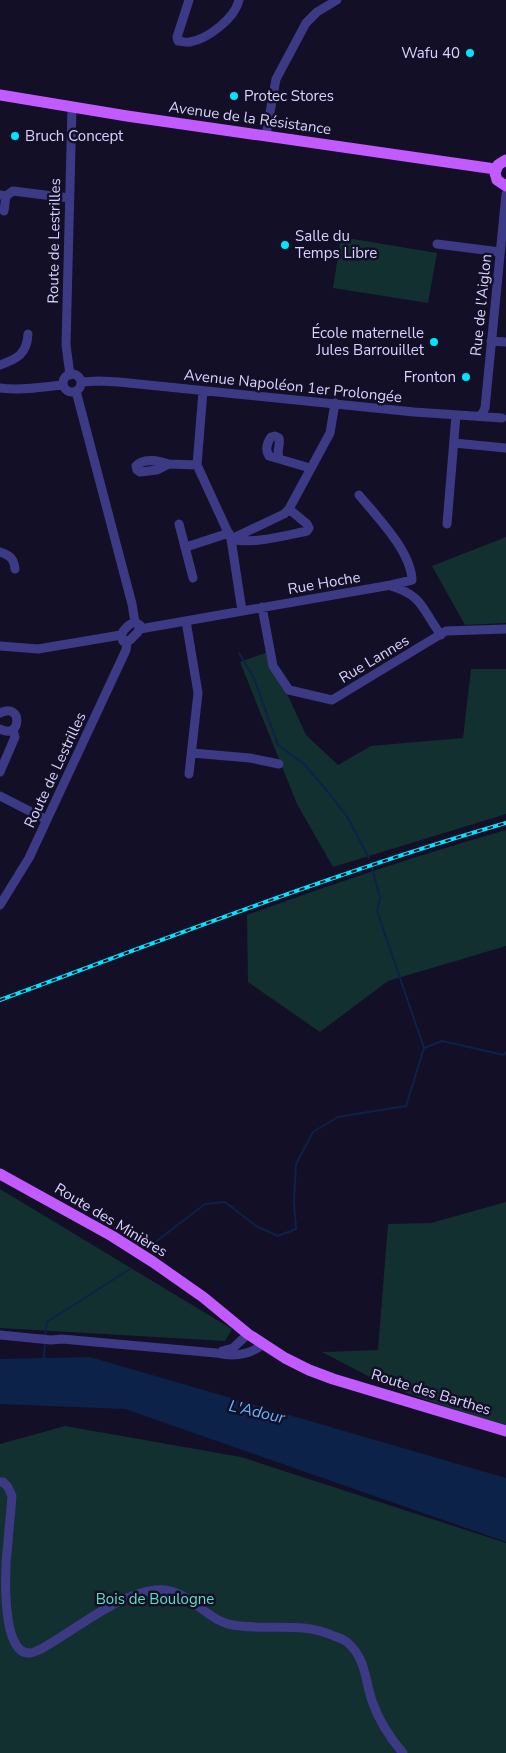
<svg xmlns="http://www.w3.org/2000/svg" width="506" height="1753" viewBox="0 0 506 1753" font-family="'Nunito Sans',sans-serif">
  <style>
    .green { fill: #12302f }
    .water { fill: #0c2248 }
    .lines { fill: none; stroke-linecap: round; stroke-linejoin: round }
    .stream { stroke: #0c2248; stroke-width: 2 }
    .minor { stroke: #3d3a85; stroke-width: 9 }
    .major { stroke: #c25bff; stroke-width: 11 }
    .rail-casing { stroke: #00e5ff; stroke-width: 4 }
    .rail { stroke: #130f26; stroke-width: 2; stroke-dasharray: 5.5; stroke-linecap: butt }
    .poi-dot { fill: #00e5ff; stroke: #130f26; stroke-width: 2 }
    .labels { text-anchor: middle; stroke-width: 5; stroke-linejoin: round; paint-order: stroke }
    .poi-label { font-size: 15px; fill: #d9d4ff; stroke: #130f26; text-anchor: end }
    .street-label { font-size: 15px; fill: #d9d4ff; stroke: #130f26 }
    .park-label { font-size: 15px; fill: #5fe0c0; stroke: #130f26 }
    .water-label { font-size: 16px; font-style: italic; fill: #62b6ff; stroke: #130f26 }
  </style>
  <rect width="100%" height="100%" fill="#130f26"/>
  <path class="green" d="M341 237 437 253 428 303 333 288Z
    M506 537V623L465 625 432 566Z
    M268 652 306 735 338 765 371 746 463 738 471 669H506V814L333 867 297 804 240 662Z
    M506 830V946L388 981 320 1032 248 982 247 915C333 884 418 855 506 830Z
    M0 1189 232 1329 225 1341 0 1328Z
    M506 1202V1428L387 1386 322 1352 378 1350 388 1224 431 1223Z
    M65 1426 241 1457 506 1543V1753H0V1444Z"/>
  <path class="water" d="M90 1357 506 1478V1542L125 1409 0 1404V1359Z"/>
  <g class="lines">
    <path class="stream" d="M239 653 254 678 278 745 304 764 329 793 348 818 369 858
      M372 868 380 898 377 911 424 1048
      M149 1247 205 1204 225 1202 256 1226 278 1236 296 1229 294 1202 296 1164 313 1132 338 1117 406 1106 424 1048 442 1041 504 1055 506 1052
      M45 1336 47 1322 130 1269
      M41 1359 44 1358 45 1343"/>
    <path class="minor" d="M189 0 177 37 178 41C182 41 186 43 190 42 208 39 235 18 239 0
      M266 135 276 79 306 23 317 12 337 0
      M0 195 6 196 13 191 69 198
      M4 211 6 196
      M437 244 500 252
      M491 341 506 342
      M0 365C17 359 27 354 28 334
      M63 383a9 9 0 1 1 18 0a9 9 0 1 1-18 0Z
      M70 375 66 345 72 107
      M81 382 99 381 119 382 414 412 502 418
      M0 388C21 391 42 387 63 385
      M76 391 132 604 135 622
      M203 391 197 465 231 539 242 611
      M479 416 482 414 485 408 506 194
      M454 443 506 448
      M280 459C275 452 281 446 279 438L275 436 271 437C267 443 265 450 269 456L310 468
      M169 464C159 461 144 457 136 466L137 470 140 472 157 470 169 464 197 465
      M289 509 307 524 309 528 307 531C287 535 250 545 231 539L284 514 289 509 330 433 335 403
      M179 524 193 578
      M447 524 456 415
      M186 547 229 533
      M0 552C9 555 14 558 15 569
      M391 586C424 596 422 610 441 635
      M262 607 273 666 289 690 332 700 446 631 506 629
      M186 621 198 693 189 774
      M135 622 140 625 138 632 130 640 123 641 121 635C124 629 129 624 135 622Z
      M140 629 391 585 412 580C411 551 377 517 359 495
      M0 646 38 649 121 635
      M0 713C23 701 22 741 0 729
      M192 753 250 758 279 764
      M0 772 15 737 13 730
      M0 796 47 820
      M0 905 29 858 36 843 126 650 127 642
      M0 1335 51 1340 62 1339 216 1353C232 1357 251 1355 263 1344
      M222 1351 233 1348 248 1334
      M0 1482H3L8 1487 12 1496C11 1511 9 1527 8 1542 5 1566 0 1655 30 1653 33 1653 38 1650 41 1649 76 1630 115 1595 155 1590 187 1586 204 1620 233 1625 268 1631 300 1621 334 1636 339 1638 344 1639 348 1643 366 1659 365 1680 372 1701 379 1721 390 1738 403 1753"/>
    <path class="major" d="M0 95 127 116 495 169
      M506 160 498 165 495 173 497 180 506 186
      M0 1174 112 1236 153 1262 203 1297 248 1334 285 1358 309 1370 333 1379 506 1431"/>
    <g class="rail-casing">
      <path id="rail" d="M0 1000C168 938 334 873 506 823"/>
    </g>
    <use href="#rail" class="rail"/>
  </g>
  <g class="poi-dot">
    <circle cx="470" cy="53" r="5"/>
    <circle cx="234" cy="96" r="5"/>
    <circle cx="15" cy="136" r="5"/>
    <circle cx="285" cy="245" r="5"/>
    <circle cx="434" cy="342" r="5"/>
    <circle cx="466" cy="377" r="5"/>
  </g>
  <g class="labels">
    <g class="poi-label">
      <text x="460" y="58">Wafu 40</text>
      <text x="244" y="101" text-anchor="start">Protec Stores</text>
      <text x="25" y="141" text-anchor="start">Bruch Concept</text>
      <text x="295" y="241" text-anchor="start">Salle du<tspan x="295" dy="17">Temps Libre</tspan></text>
      <text x="424" y="338">École maternelle<tspan x="424" dy="17">Jules Barrouillet</tspan></text>
      <text x="456" y="382">Fronton</text>
    </g>
    <g class="street-label">
      <text transform="translate(250 118) rotate(8)" y="5">Avenue de la Résistance</text>
      <text transform="translate(54 241) rotate(-89)" y="5">Route de Lestrilles</text>
      <text transform="translate(481 305) rotate(-84)" y="5">Rue de l'Aiglon</text>
      <text transform="translate(293 386) rotate(6)" y="5">Avenue Napoléon 1er Prolongée</text>
      <text transform="translate(324 583) rotate(-10)" y="5">Rue Hoche</text>
      <text transform="translate(374 659) rotate(-31)" y="5">Rue Lannes</text>
      <text transform="translate(55 770) rotate(-65)" y="5">Route de Lestrilles</text>
      <text transform="translate(111 1220) rotate(31)" y="5">Route des Minières</text>
      <text transform="translate(431 1392) rotate(17)" y="5">Route des Barthes</text>
    </g>
    <g class="park-label">
      <text x="155" y="1604">Bois de Boulogne</text>
    </g>
    <g class="water-label">
      <text transform="translate(257 1411) rotate(13)" y="6">L'Adour</text>
    </g>
  </g>
</svg>
